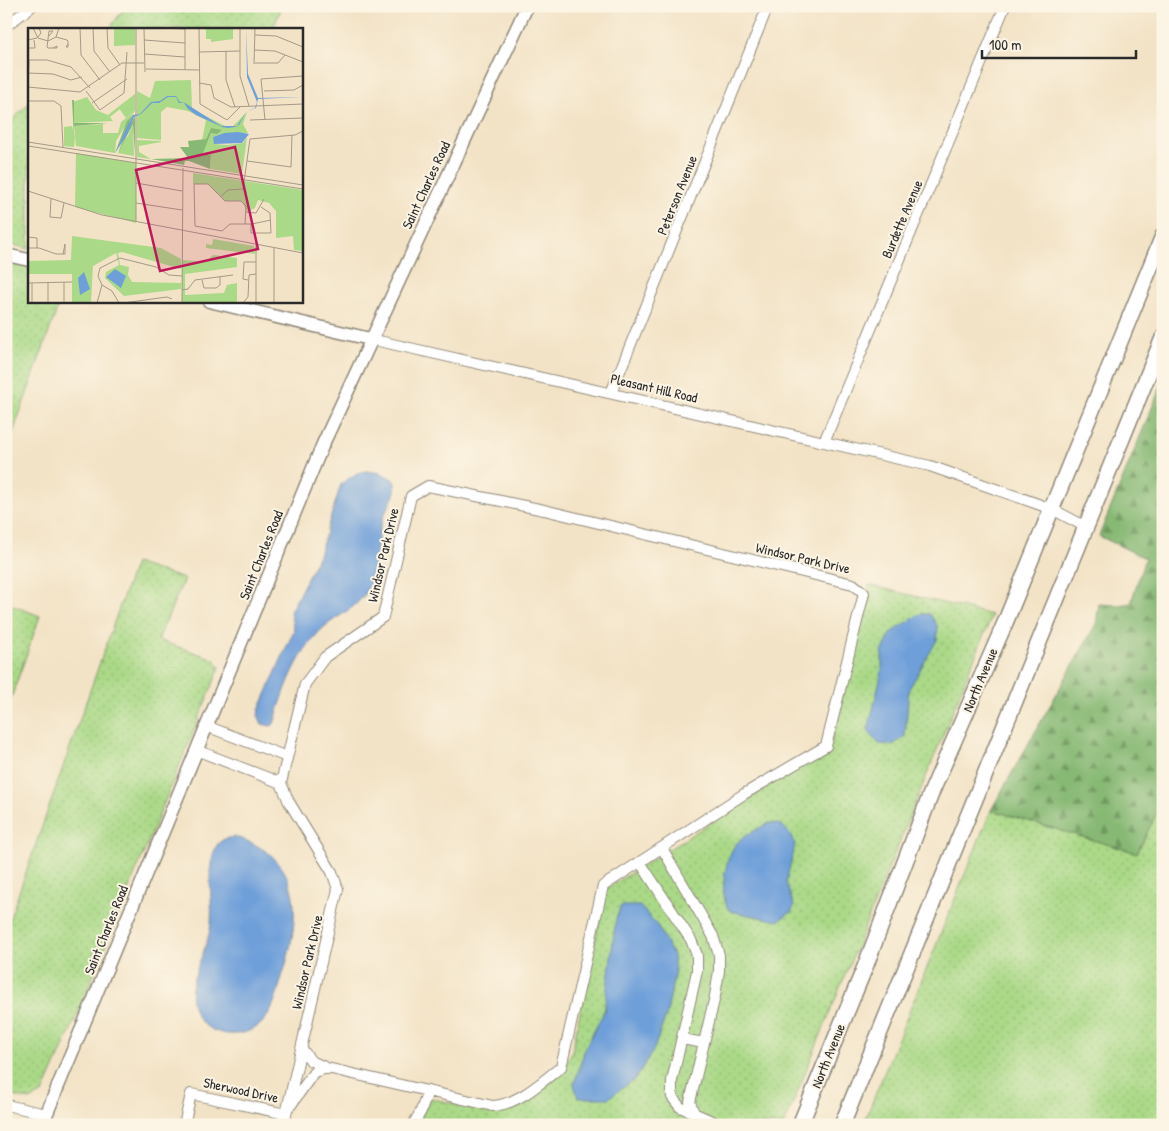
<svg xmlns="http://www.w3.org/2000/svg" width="1169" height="1131" viewBox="0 0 1169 1131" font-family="'Patrick Hand',sans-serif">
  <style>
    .grass { fill: url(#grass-dots); stroke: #6a8259 }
    .forest { fill: url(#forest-firs); stroke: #597250 }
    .water { fill: #6e9fd9; stroke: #4c6582 }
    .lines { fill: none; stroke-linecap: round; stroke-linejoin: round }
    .minor-casing { stroke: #8f8778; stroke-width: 12 }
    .tertiary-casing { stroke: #8f8778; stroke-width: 15 }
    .primary-casing { stroke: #8f8778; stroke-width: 18 }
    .minor { stroke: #fff; stroke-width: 10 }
    .tertiary { stroke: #fff; stroke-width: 12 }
    .primary { stroke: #fff; stroke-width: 15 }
    .labels { text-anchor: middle; stroke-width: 4; stroke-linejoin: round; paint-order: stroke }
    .street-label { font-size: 14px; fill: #2b2b2b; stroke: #fcf5e5 }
    .inset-river { fill: none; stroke: #6e9fd9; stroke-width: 2.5 }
    .inset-road { fill: none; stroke: #a39988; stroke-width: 1 }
    .view { fill: #c2185b; fill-opacity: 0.15; stroke: #c2185b; stroke-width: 2.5 }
    .inset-edge { fill: none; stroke: #2b2b2b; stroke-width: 2.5 }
  </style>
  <defs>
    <pattern id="grass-dots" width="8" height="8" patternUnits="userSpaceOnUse" patternTransform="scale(1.25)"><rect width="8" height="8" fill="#aad987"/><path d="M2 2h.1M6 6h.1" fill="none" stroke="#92ba75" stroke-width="1.8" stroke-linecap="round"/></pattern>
    <pattern id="forest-firs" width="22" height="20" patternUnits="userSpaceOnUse" patternTransform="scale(1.25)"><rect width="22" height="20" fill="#87b974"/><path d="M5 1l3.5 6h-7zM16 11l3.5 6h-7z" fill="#6f975f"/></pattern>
  </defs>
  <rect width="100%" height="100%" fill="#fcf5e5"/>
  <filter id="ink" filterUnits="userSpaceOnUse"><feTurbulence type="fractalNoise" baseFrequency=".02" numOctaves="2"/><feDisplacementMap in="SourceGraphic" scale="10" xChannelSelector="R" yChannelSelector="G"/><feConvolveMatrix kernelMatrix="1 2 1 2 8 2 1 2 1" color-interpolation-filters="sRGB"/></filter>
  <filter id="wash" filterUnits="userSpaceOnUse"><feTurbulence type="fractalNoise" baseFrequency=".0096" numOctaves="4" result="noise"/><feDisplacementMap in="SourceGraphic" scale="20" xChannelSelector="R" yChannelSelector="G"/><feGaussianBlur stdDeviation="1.12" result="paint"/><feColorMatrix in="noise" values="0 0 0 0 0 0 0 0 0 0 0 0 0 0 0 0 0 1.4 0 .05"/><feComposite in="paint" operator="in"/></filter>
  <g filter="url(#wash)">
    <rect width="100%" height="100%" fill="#f3e3c6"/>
    <path class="grass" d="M126 6H282L273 29H109Z
      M29 103V249L6 243V132L15 117Z
      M6 259 29 264V301H60L6 452Z
      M135 563 184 579 158 640 214 659 220 667 78 1013 43 1093 30 1100 6 1094V929Z
      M869 585 992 615 784 1125H417L430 1098 492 1113 519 1103 563 1072 572 1051 606 889 830 747Z
      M6 603 40 616 6 713Z
      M1163 800V1125H863L991 810 1137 853Z"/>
    <path class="forest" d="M1163 381V800L1137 853 991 810 1096 624 1099 604 1119 605 1131 603 1145 558 1099 536Z"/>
    <path class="water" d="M366 471 381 473 393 479C401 491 387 506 383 518 374 542 379 569 366 592 354 612 334 616 319 632 295 658 284 691 274 724L271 726 262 724 258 715 260 708 294 630 290 612 319 555 341 484 357 473Z
      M920 614H930L938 627 937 640 909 689 905 736 893 745 879 744 868 730 882 671V652L892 632Z
      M769 823C785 822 788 832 795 844L786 883 794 906 791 912 778 921 730 911C718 898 725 857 736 844 742 836 760 828 769 823Z
      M235 837C306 857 301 919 282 977 278 991 273 1011 263 1022 254 1031 241 1035 228 1034 217 1033 205 1028 199 1019 179 991 205 959 210 929 215 903 204 872 216 847 220 839 227 838 235 837Z
      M621 906H640L657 925 673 955 675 971 667 1013 654 1049 636 1078 609 1098H578L574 1084 586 1046 604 1012 616 918Z"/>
  </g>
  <g filter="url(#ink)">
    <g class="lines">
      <g class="minor-casing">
        <path id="minor" d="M6 26 32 6
          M370 339 930 466 1052 509 1086 527
          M611 393 768 6
          M824 442 1005 6
          M206 726 287 757
          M196 750 281 783
          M662 848 713 936 719 955V971L715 996 690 1102 694 1113
          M640 862 691 940 697 955V971L672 1081V1097L680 1107 721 1125
          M682 1039 704 1043
          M6 1105 46 1114
          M291 1105 314 1072 327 1068
          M184 1125 191 1094 286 1114
          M285 1125 286 1114 338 889 332 872 289 802 281 783 305 684 325 657 383 617 411 496 428 486 544 510 853 584 864 593 826 746 744 794 603 886 561 1067C541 1082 519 1104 493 1106L327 1068 311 1061 302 1049
          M413 1125 421 1111 428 1091"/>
      </g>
      <g class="tertiary-casing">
        <path id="tertiary" d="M6 255 29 260
          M209 301 370 339
          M42 1125 323 444 527 6"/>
      </g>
      <g class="primary-casing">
        <path id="primary" d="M800 1125 865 967 932 791 1005 623 1163 236
          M842 1125 1163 338"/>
      </g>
      <use href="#minor" class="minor"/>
      <use href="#tertiary" class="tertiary"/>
      <use href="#primary" class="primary"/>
    </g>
  </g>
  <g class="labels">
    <g class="street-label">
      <text transform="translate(426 185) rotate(-65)" y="5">Saint Charles Road</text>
      <text transform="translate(677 195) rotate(-68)" y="5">Peterson Avenue</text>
      <text transform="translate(902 219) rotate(-67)" y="5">Burdette Avenue</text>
      <text transform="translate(654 388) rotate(13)" y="5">Pleasant Hill Road</text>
      <text transform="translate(261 555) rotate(-68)" y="5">Saint Charles Road</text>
      <text transform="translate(383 555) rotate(-77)" y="5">Windsor Park Drive</text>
      <text transform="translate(803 558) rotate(13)" y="5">Windsor Park Drive</text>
      <text transform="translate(980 680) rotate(-67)" y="5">North Avenue</text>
      <text transform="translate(106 930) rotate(-68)" y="5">Saint Charles Road</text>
      <text transform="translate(307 962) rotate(-77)" y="5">Windsor Park Drive</text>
      <text transform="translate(828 1056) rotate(-68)" y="5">North Avenue</text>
      <text transform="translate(241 1090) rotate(12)" y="5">Sherwood Drive</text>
    </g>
  </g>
  <g transform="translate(28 28)">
    <rect width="275" height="275" fill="#f3e3c6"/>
    <path d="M163 52 164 81 199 99 205 98 219 84 215 96 220 105H196L185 109 187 116 200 117 215 115 219 109 214 146 182 141 183 127 174 125 183 105 187 104 183 100 178 111 174 112 178 92 160 83 139 79 133 84V112L109 110V63L122 70 127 53ZM59 69 68 82 80 87 90 79 92 81 82 89 85 93 46 95 45 74ZM106 84 88 113 87 125 48 118 46 98 75 96V105H90L93 94ZM105 95 106 128 90 125 94 114 100 108ZM44 98 47 110 46 119 36 118V99ZM109 112 133 113V114L111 118V124L123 131 109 129ZM165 145 275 162V223L266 222 265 208 248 210V183L241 175 230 172 227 180 219 184 214 173H197L180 156H165ZM44 208 133 220 153 231V241L94 224 90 225 92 237 101 239 100 247 104 254 153 255V261L96 268 77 250 78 244 91 237 88 225 65 238 63 275H44V246H0V233L43 232ZM185 211 226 218 227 226 178 220V216L184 217ZM185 227 209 230V239L157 246V267L196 265 199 257 209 255V275H154V232L178 234Z" fill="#aad987"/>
    <path d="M44 72H46V95H80L46 98V110ZM106 86 102 93 101 100 107 88V125L105 96 90 125 101 100 87 125 99 93ZM183 100 194 102 189 106 183 105 175 125 183 127 182 141 161 133H157L156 137 123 131 160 130 152 119H161L160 113 178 111Z" fill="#87b974"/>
    <path d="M86 0H107V17L86 18ZM178 0H205V11L183 14V11H178ZM107 66V83L98 90 90 79ZM67 98V107L60 114 52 113V99ZM48 125 108 135V195L47 179Z" fill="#aad987"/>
    <path d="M50 133H58V141L59 133H66V149H50Z" fill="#aad987"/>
    <path d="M218 0 220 46 230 70 275 69 230 71 228 80 218 84 211 97 207 99 200 100 194 99 168 87 160 81 156 75H151L148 69H140L131 75H124L113 86 106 89 99 107 87 125 105 87 112 86 123 74 132 73 139 68H148L152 74 157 75 193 98H209L218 84 227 80 229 74 219 49ZM196 105 210 104 221 106 214 115 186 116 185 109ZM87 241 98 248 93 260 78 249ZM56 244 62 261 52 267 50 250Z" fill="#6e9fd9"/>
    <path class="inset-river" d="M96 109 102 95"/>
    <path class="inset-road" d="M5 0 10 10 20 13 28 9 31 0M52 0 53 27 72 52M65 0 66 23 82 44M79 0 80 20 92 37M108 0V194M116 0 117 44M133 0 157 1M157 0V42M171 0 172 76 199 92 212 79M212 0V48L221 78M227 7 248 8 275 19M21 8 25 3H21L19 19 20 20H29V18L25 20M28 9 39 12 40 13V19H38L40 16M0 12 9 10 13 5 11 0M116 12 157 15M0 20H7L6 12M226 22 247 23 275 34M198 23V52L207 79M171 24 212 23M116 26 157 29M227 35H250L257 27M226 36 227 0M118 41 171 42M0 45 25 46 43 52 54 49M233 51 275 48M233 51 237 92M171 55 183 57 186 70 203 79 275 76M0 59 52 64 94 35H116M0 59 1 32H19L43 39 62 60M58 63 72 82 96 65 99 24M236 63 266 62 275 57M0 73H26L33 78 35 119M64 75 99 51M222 92 275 90M0 114 275 157M0 118 275 161M219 133 263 139 264 107M108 155 154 163M215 161 222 111 267 107 275 103M0 163 74 187 275 225M192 169 200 162 215 161M23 171 22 189 33 190 36 175M108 175 154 182M218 184 228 185 236 171M217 196 218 178 213 173H197L180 156H166L167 198 194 203 202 196H224L243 192M223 196V205H243L242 185 233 179M0 209 9 210V220M228 217V275M0 220H11L28 226H37V216L35 226M174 252 176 260H188L192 257V249M220 252 215 251 216 234H228M0 255 44 254M74 257 70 248 72 240 92 230 128 239 141 247 154 248M74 257 84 263 91 275M154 262 160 261 167 252 205 247M4 275V255M20 275V255M36 275V254M69 275 74 257M95 275 139 269 144 271M154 275 155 140M215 275 220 269 221 247 228 246M246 275V220"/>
    <path class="view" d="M207 119 230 221 132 243 108 142Z"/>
    <rect width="275" height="275" class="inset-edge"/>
  </g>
  <rect width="1169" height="1131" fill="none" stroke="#fcf5e5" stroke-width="25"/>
  <path d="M982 50v8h154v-8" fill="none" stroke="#2b2b2b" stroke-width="2.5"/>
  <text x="989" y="50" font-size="15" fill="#2b2b2b" stroke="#fcf5e5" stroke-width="4" paint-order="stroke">100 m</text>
</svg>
